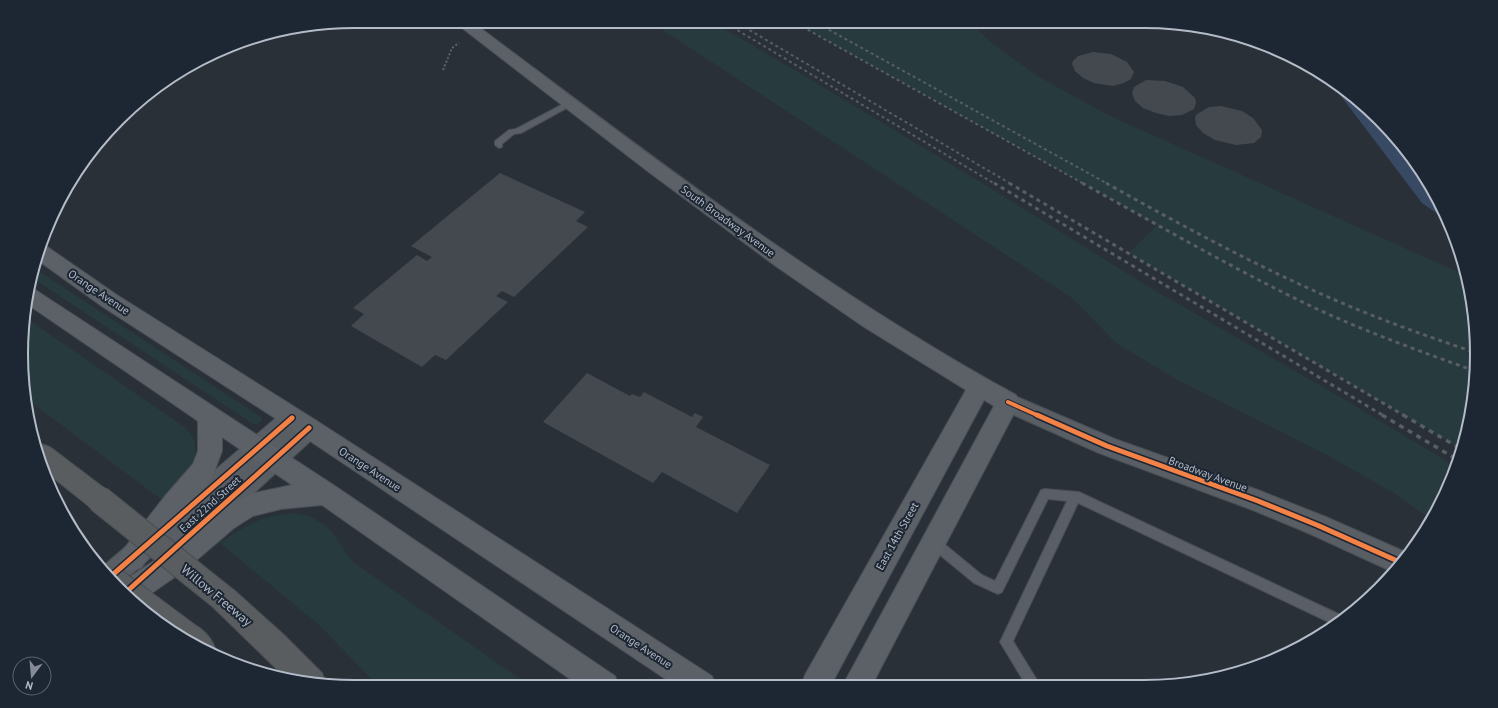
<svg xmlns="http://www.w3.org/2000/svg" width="1498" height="708" viewBox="0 0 1498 708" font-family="'PT Sans',sans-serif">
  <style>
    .green { fill: #273a3e }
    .water { fill: #384963 }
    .building { fill: #444950 }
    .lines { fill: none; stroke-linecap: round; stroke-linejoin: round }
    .lane-casing { stroke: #484c53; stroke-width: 2 }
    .secondary-casing { stroke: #484c53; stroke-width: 2 }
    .primary-casing { stroke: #484c55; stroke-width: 2 }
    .highway-casing { stroke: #474c53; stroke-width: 2 }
    .path { stroke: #5d636a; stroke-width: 2; stroke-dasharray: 2 2; stroke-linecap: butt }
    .lane { fill: #5a5e66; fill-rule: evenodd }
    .secondary { fill: #595d64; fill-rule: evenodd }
    .primary { fill: #5c6168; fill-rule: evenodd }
    .highway { fill: #5a5d60; fill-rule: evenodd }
    .rail-far2 { stroke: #595d64; stroke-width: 2; stroke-dasharray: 3 3; stroke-linecap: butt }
    .rail-far1 { stroke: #595d64; stroke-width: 3; stroke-dasharray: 4 4; stroke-linecap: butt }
    .rail { stroke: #595d64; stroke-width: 3.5; stroke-dasharray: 5 5; stroke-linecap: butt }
    .highway-bridge-casing { stroke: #474c53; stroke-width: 28; stroke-linecap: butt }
    .highway-bridge { stroke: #5a5d60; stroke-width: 26 }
    .cycleway-far1-casing { stroke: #1d2633; stroke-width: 6 }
    .cycleway-casing { stroke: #1d2633; stroke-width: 8 }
    .cycleway-far1 { stroke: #f48246; stroke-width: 4 }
    .cycleway { stroke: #f48246; stroke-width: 5 }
    .labels { text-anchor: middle; stroke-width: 4; stroke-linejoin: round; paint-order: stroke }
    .street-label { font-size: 11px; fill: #b4bcc9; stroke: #1d2633 }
    .near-street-label { font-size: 13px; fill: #b4bcc9; stroke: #1d2633 }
    .rim { fill: none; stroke: #b4bcc9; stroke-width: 2 }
  </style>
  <rect width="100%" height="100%" fill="#2a3038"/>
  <path class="green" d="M649 21H711L803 75 987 186 1149 287 1342 398 1456 467 1452 482 1430 519 1394 493 1327 455 1176 379 1116 343 1072 298Z
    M792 21H968L995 46 1039 77 1110 116 1458 272 1462 262 1471 289 1477 354 1471 419 1461 449 1129 253 1157 225Z
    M34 268 261 417V421L258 424H253L31 277Z
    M26 318 183 426C186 429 191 434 193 438 203 464 180 484 165 502L24 397Z
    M294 513 311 517 328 527 353 562 530 686 379 687 318 624 220 543C245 525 263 515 294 513Z"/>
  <path class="water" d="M1325 75 1380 119 1421 169 1448 221 1422 203Z"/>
  <path class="building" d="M1093 52 1111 54 1127 62 1134 72 1131 79 1124 83 1113 86 1094 83 1083 78 1075 71 1072 64 1073 61 1078 56Z
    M1146 80 1165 81 1183 87 1195 98 1196 102 1194 109 1182 115 1169 116 1156 113 1143 108 1135 101 1132 93 1134 87Z
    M1221 106 1242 111 1253 118 1262 130 1261 137 1254 143 1236 145 1215 140 1203 133 1196 125 1195 117 1197 114 1209 107Z
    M500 173 585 212 576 221 588 227 514 297 502 291 496 296 508 302 446 360 435 355 422 367 351 326 364 314 353 308 417 255 427 261 432 257 411 246Z
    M587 373 630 396 632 394 640 397 644 392 692 417 695 413 703 417 696 427 770 465 737 513 662 472 653 483 543 422Z"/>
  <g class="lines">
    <g class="lane-casing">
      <path id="lane" d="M567 102H570L574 104 521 133 514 134 502 144V147L499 148 495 145V141L509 130 516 129Z
        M1045 489 1079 492 1345 617 1346 618 1335 625 1078 503 1013 641 1040 685H1026L1000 642 1067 501 1048 499 1002 592 998 594 974 583 929 546 927 542 929 538 933 537 937 538 982 575 995 581 1041 490Z"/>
    </g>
    <g class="secondary-casing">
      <path id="secondary" d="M1008 393 1115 439 1258 490 1326 517 1410 554 1393 572 1308 533 1250 509 1099 453 1000 409 996 402 1000 395Z
        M292 408 300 411 304 418 303 420 309 418 317 421 321 428 317 435 189 553 180 556 171 553 167 543 117 587 102 567 284 411Z"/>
    </g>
    <g class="primary-casing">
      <path id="primary" d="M453 21H471C648 153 822 289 1016 395L1020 402 872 685H843L994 406 984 400 831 685H801L805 675 966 390 864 327 777 267 650 173Z
        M41 245 46 246 117 295 317 421 712 676 716 686H676L301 435 103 307 36 259Z
        M28 287 34 289 335 486 615 676 619 686H580L322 505 281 509 253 516 234 528 185 570 136 604 119 590 116 586 167 552 225 505 254 493 292 485 222 437V451L212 478 183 512 141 568 132 571 123 568 119 559 123 550 165 496 193 464 198 451V421L27 304Z"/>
    </g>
    <g class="highway-casing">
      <path id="highway" d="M41 444 50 447 108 491 112 499 108 507 99 510 90 507 47 473 38 445Z
        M224 586 234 590 284 635 322 673 326 684 289 681 214 608 210 599 214 590Z
        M188 622C201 627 210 635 215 648L213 654 175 634 178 626Z"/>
    </g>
    <path class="path" d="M443 70 452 48 459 43"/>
    <use href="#lane" class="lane"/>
    <use href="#secondary" class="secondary"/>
    <use href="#primary" class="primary"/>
    <use href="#highway" class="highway"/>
    <path class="rail-far2" d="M722 21 995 184
      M734 21 1011 184
      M792 21 1084 184
      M813 21 1108 184"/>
    <path class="rail-far1" d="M994 183 1384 416
      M1009 183 1405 416
      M1082 183C1160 226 1237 271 1317 309 1369 333 1422 352 1475 371
      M1106 183C1181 225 1256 266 1335 300 1381 320 1429 337 1477 353"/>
    <path class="rail" d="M1382 415 1458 460
      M1403 415 1461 449"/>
    <g class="highway-bridge-casing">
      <path id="highway-bridge" d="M99 499 224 599
        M110 578 188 636"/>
    </g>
    <use href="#highway-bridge" class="highway-bridge"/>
    <g class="cycleway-far1-casing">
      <path id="cycleway-far1" d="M1008 402 1039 416"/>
    </g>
    <g class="cycleway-casing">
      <path id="cycleway" d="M1037 415 1107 446 1258 501 1317 525 1402 563
        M110 577 292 418
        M124 594 309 428"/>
    </g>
    <use href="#cycleway-far1" class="cycleway-far1"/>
    <use href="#cycleway" class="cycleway"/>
  </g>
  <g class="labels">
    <g class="street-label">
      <text transform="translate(728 221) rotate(36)" y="4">South Broadway Avenue</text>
      <text transform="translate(99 292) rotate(34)" y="4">Orange Avenue</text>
      <text transform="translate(370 469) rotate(33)" y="4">Orange Avenue</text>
      <text transform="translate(1208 474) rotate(20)" y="4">Broadway Avenue</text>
      <text transform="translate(210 504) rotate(-42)" y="4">East 22nd Street</text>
      <text transform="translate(897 536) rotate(-61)" y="4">East 14th Street</text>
      <text transform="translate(641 646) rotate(33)" y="4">Orange Avenue</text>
    </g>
    <g class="near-street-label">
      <text transform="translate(217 595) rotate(40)" y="5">Willow Freeway</text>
    </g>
  </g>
  <path d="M0 0H1498V708H0ZM354 28H1144A326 326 0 0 1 1470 354V354A326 326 0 0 1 1144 680H354A326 326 0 0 1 28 354V354A326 326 0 0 1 354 28Z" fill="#1d2633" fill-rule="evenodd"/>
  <path class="rim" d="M354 28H1144A326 326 0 0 1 1470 354V354A326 326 0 0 1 1144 680H354A326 326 0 0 1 28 354V354A326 326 0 0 1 354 28Z"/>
  <g transform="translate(32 676) rotate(196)"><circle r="19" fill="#1d2633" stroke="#59626f"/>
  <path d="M0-3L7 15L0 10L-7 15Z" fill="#848b96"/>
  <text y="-6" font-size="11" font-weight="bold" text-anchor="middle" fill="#b4bcc9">N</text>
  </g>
</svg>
